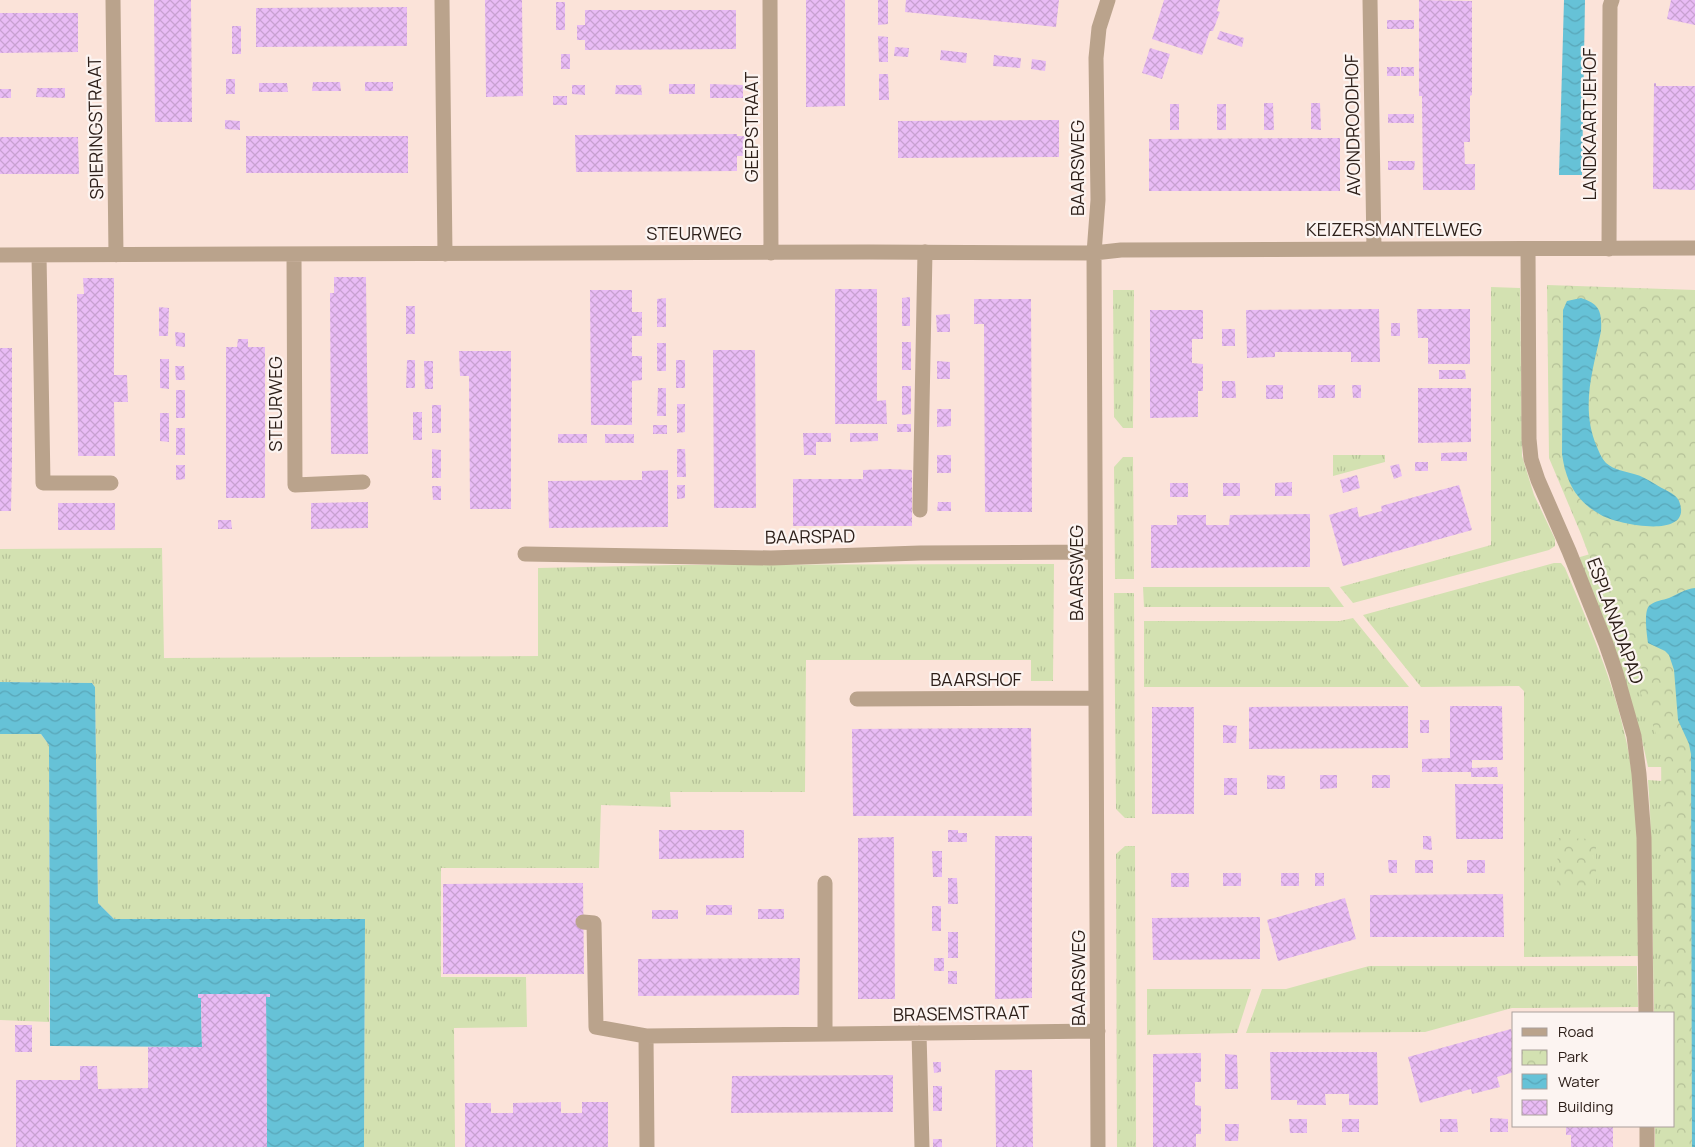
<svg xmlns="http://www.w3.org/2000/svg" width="1695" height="1147" viewBox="0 0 1695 1147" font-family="Manrope,sans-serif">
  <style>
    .grass { fill: url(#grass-tufts) }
    .park { fill: url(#park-crowns) }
    .water { fill: url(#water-waves) }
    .building { fill: url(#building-cross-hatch) }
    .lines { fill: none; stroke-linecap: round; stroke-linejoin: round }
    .minor { stroke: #baa38c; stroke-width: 15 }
    .labels { text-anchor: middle; stroke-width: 4.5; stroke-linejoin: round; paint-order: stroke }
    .street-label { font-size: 18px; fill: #2e201a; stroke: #fcf4f1 }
  </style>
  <defs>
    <pattern id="grass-tufts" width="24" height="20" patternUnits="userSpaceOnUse" patternTransform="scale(1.25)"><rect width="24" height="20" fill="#d3e1b1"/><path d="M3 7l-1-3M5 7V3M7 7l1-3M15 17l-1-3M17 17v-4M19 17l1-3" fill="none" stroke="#b5c198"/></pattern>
    <pattern id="park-crowns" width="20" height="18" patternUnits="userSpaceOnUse" patternTransform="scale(1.25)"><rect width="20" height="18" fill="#d3e1b1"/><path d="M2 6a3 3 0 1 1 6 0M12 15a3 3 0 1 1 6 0" fill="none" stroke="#b5c198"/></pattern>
    <pattern id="water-waves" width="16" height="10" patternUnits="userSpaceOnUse" patternTransform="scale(1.25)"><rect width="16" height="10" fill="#66c2d7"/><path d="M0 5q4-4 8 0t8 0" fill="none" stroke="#59a6b8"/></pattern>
    <pattern id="building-cross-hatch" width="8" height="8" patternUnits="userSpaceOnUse" patternTransform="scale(1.25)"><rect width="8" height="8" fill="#e9bcf5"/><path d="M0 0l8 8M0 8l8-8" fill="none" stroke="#c8a1d1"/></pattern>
  </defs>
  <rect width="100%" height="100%" fill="#fbe3d9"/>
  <path class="grass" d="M1491 287 1520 288 1522 456 1534 495 1555 539V546L1549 550 1353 603 1340 587 1491 545Z
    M1113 290H1134L1133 428H1123L1114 417Z
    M1333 455H1385V462L1333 476Z
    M1123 457H1133L1134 579H1115L1114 467Z
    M162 548 164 658 538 656V568L674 565 1054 564 1053 681H1031V660H806L805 792H670L671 807 601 805 599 868H441V977H526L527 1027 454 1028 455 1147H364L365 919H114L98 903 95 687 92 683 0 682V549Z
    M1604 550 1691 767H1648C1634 695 1604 627 1578 560L1580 557Z
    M1554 563H1561L1565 568C1589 625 1614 682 1627 744 1641 813 1637 886 1638 956L1524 957V691L1519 686 1421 687 1363 615Z
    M1143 587H1329L1344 607H1144Z
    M1114 593H1134L1135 818H1125L1116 809Z
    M1353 618 1409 687H1144V621H1340Z
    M0 734H41L49 745V1022L0 1020Z
    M1648 780 1691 783 1692 1147H1655V1126H1674V1013H1654L1650 810Z
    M1125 846H1135L1136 1147H1117L1116 854Z
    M1369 966H1637L1638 1007 1512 1008 1425 1032 1246 1033 1262 989H1286Z
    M1147 989H1251L1237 1033 1147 1035Z"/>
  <path class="park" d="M1547 285 1695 290V1147H1664V1126H1674V1013H1663L1661 747 1581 534 1549 458Z
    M1558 838 1596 839V889L1557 888Z"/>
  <path class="water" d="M1564 0H1585L1582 175H1559Z
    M1581 298C1600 304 1602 312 1601 331 1593 371 1580 407 1597 447 1599 452 1602 459 1606 463 1614 470 1624 471 1634 474 1642 476 1648 480 1655 484 1662 489 1676 493 1679 501 1695 541 1616 524 1601 515 1576 501 1566 482 1562 454L1563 310 1567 301Z
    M1695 588V1147H1692L1691 754 1689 744 1678 720 1674 670 1669 655 1665 651 1648 643C1647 635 1643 610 1650 605 1655 601 1663 600 1669 598 1678 594 1685 589 1695 588Z
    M0 682 92 683 95 687 98 903 114 919H365L364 1147H267L266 997H270V995L198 994V997L201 998 202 1047 50 1046 49 745 41 734H0Z"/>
  <path class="building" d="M154 0H191L192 122H155Z
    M485 0H522L523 96 486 97Z
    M806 0H845V106L806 107Z
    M878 0H888V24L878 25Z
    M906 0H1059L1056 27 905 12Z
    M1164 0H1220L1217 11 1220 12 1213 31H1210L1202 55 1152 39Z
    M1419 0 1472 1V95L1470 96V142H1464L1465 164H1475V190H1423L1422 96H1419Z
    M1671 0H1695V25L1667 19Z
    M556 2H565V30H556Z
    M407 7V46L256 47V8Z
    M585 10H736V49L585 50V40H577V25H585Z
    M0 13H78V52L0 53Z
    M1387 20H1414V29H1387Z
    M232 26H241V54H232Z
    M1220 31 1244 38 1242 47 1217 39Z
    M878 36 888 37V62H879Z
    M895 47 909 48 908 57 894 56Z
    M1150 48 1170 54 1162 79 1142 73Z
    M941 50 967 53 966 63 940 60Z
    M561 54H570V69H561Z
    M994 55 1021 58 1020 68 993 66Z
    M1032 59 1046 61 1045 71 1031 69Z
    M1387 67H1400V76H1387Z
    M1401 67H1414V76H1401Z
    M879 74H888L889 100H879Z
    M226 79H235V94H226Z
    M313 82H340L341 91H312Z
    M365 82H393V91H365Z
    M259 83H287L288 92H259Z
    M1654 83H1656V86H1695V190L1653 189Z
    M669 84H695V94H669Z
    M710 84 743 85V98H710Z
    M572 85H585V95L572 94Z
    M616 85H641L642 95 615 94Z
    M37 88H65V98L36 97Z
    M0 89H11V98H0Z
    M553 96H567V105H553Z
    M1264 103H1273L1274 130H1264Z
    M1311 103H1320L1321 130 1311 129Z
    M1170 104H1179V130H1170Z
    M1217 104H1226V130H1217Z
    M1388 114H1414V123H1388Z
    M225 120 240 121V130L225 129Z
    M1059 120V157L898 158V121Z
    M737 134V136H745L746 156H737V171L576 172 575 135Z
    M246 136H408V173H246Z
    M0 137H78L79 174H0Z
    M1340 138V191H1149V139Z
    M1388 161H1415L1414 170H1388Z
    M334 277H366L368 454H331L330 293H334Z
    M83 278H114V375H127L128 402H114L115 456H78L77 294H84Z
    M835 289H877V401L886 400 887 424H835Z
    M590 290H632V312H642V336H632V356H642V380L632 381V425H591Z
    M910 297V326H902V298Z
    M666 298V327H657V299Z
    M974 299H1031L1032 512H985L984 324H974Z
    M406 306H415V334H406Z
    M159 307 169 308 168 336H159Z
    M1379 309 1380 362H1351V352H1275V357L1247 358 1246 310Z
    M1417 309H1470V364H1428V338H1418Z
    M1150 310H1203V339H1192V363L1203 364V391H1198V417L1150 418Z
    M950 314V332H937L936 315Z
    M1391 323H1400V336H1391Z
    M1222 329H1235V346H1222Z
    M175 332 185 333V347L176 346Z
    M238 339H248V347H265V498H226V347H237Z
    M902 342H911V370H902Z
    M657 343H666V371H657Z
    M0 348H12V461L11 511H0Z
    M713 350H755L756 508H714Z
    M459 351H511V509H470L469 376H460Z
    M160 359H169V389L160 388Z
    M407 360H415V388H406Z
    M676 360H685V388H676Z
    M424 361H433V389H425Z
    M937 361 950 362V379H937Z
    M175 366H184L185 380H176Z
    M1439 370H1465L1466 379H1439Z
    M1222 381H1235L1236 398H1222Z
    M1266 385H1283V399H1266Z
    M1318 385H1335V398H1318Z
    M1352 385H1361V398H1353Z
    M902 386H911V414L902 415Z
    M658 388H666V416H657Z
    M1418 388H1471V442L1418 443Z
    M176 390H185V418H176Z
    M677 404H685V432L677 433Z
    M432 405H441V433H432Z
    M937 409H951V426L937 427Z
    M413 412H422V440H413Z
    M160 413H169V442L160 441Z
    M897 424H911V432H897Z
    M653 425H667V434H653Z
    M176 428H185V455H176Z
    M803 433H831V442H816V455H804Z
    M850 433H878V441L850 442Z
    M558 434H587V443H558Z
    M605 434H634V443H605Z
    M432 449 441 450V478H432Z
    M677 449H685L686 477H677Z
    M1467 452V461H1441V453Z
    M937 455H951V473H937Z
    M1415 462H1428V471H1415Z
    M1399 464 1402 476 1394 479 1390 466Z
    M176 465H185V479L176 480Z
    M889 469 912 470V526H793V479H863V470Z
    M668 470V527L549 528 548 481 642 480V471Z
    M1357 475 1360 488 1343 493 1340 480Z
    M1292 482V496H1275V483Z
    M1170 483H1188V497H1170Z
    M1223 483H1240V496H1223Z
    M677 485H685V498L677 499Z
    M1459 485 1472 530 1343 566 1329 515 1357 507 1359 517 1382 511 1381 506Z
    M432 486H441V500H433Z
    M368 502V528L311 529V503Z
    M938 502H951V511H937Z
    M58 503H115V530H58Z
    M1310 514V567L1151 568V525H1177V515H1206V525H1229L1230 515Z
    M218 520H231L232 529H218Z
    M1408 706V748L1249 749V707Z
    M1450 706H1502L1503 760H1472V768L1497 767 1498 777H1471V772H1422V759L1450 758Z
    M1152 707H1194V814H1152Z
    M1420 720H1429V733H1420Z
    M1223 725 1237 726 1236 743H1223Z
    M1031 728 1032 816H853L852 729Z
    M1267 775 1285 776V789H1267Z
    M1320 775H1337V788L1320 789Z
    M1372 775H1390V788H1372Z
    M1224 778H1237V795H1224Z
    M1455 784H1503V839H1456Z
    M659 830H744V858L659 859Z
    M948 830H958V833H967V842H948Z
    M995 836H1032V998L995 999Z
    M1423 836H1431L1432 850 1423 849Z
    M894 837 895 999H858V838Z
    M932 851H942V877H933Z
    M1388 860H1397V873H1389Z
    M1415 860H1433V873H1415Z
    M1467 860H1485V873H1467Z
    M1171 873H1189V887H1171Z
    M1223 873H1241V886H1223Z
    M1281 873H1299V886H1281Z
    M1315 873H1324V886H1315Z
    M948 878H957L958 904H948Z
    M583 883 584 974H443V884Z
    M1503 894 1504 937H1370V895Z
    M1345 898 1356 939 1278 961 1267 920Z
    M706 905H732V915H706Z
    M932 906H941V931H932Z
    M758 909H784V919H758Z
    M652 910H678V919H652Z
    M1260 917V959L1153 960 1152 918Z
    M948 932H958V958H948Z
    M800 958 799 995 638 996V959Z
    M934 958H944V971H934Z
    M948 971H957V984H948Z
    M198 994H270V997H266L267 1147H16V1080H80V1066H97L98 1089 148 1088V1047H202L201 998H198Z
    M15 1025H32V1052H15Z
    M1511 1029 1514 1040V1072L1497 1077 1500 1087 1472 1094 1471 1089 1420 1103 1408 1057Z
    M1270 1052H1377L1378 1105H1349V1094H1325L1326 1105H1297V1100H1271Z
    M1201 1053V1082H1195V1105L1201 1106V1134H1196V1147H1153V1054Z
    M1225 1054 1237 1055 1238 1089H1225Z
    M933 1062H941V1072L934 1073Z
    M995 1070H1032L1033 1147H996Z
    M893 1075V1112L731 1113 732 1076Z
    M933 1086H942V1111H933Z
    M561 1102V1113H582V1102H608V1147H465V1103H491V1113H513V1103Z
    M1490 1118 1508 1119V1132H1490Z
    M1289 1119H1307V1133H1290Z
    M1342 1119H1359V1132H1342Z
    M1440 1119H1457L1458 1132H1440Z
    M1225 1124H1239L1238 1141H1225Z
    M1566 1126H1613V1147H1571V1135H1566Z
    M933 1139H942V1147H933Z"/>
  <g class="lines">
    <path class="minor" d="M113 0 116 255
      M442 0 445 254
      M770 0 771 253
      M1370 0 1374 249
      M1528 249 1529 439 1531 459 1538 480 1569 551 1606 644 1616 673 1634 736 1639 774 1644 838 1646 1013
      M1609 249 1610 6 1612 0
      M294 254 295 485 363 482
      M0 255 869 252 1094 253 1121 250 1695 248
      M39 255 43 483H111
      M920 510 925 252
      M525 554 771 558 920 553 1095 552
      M857 699 1096 698
      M583 922 594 923 596 1027 646 1036
      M919 1033 922 1147
      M825 1034V883
      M1647 1126V1147
      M647 1147 646 1036 1098 1031
      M1098 1147 1094 253 1098 200 1096 58 1099 28 1108 0"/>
  </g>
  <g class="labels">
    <g class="street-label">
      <text transform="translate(1590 124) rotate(-90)" y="6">LANDKAARTJEHOF</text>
      <text transform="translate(1353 125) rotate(-91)" y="6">AVONDROODHOF</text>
      <text transform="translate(752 127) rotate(-90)" y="6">GEEPSTRAAT</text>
      <text transform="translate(96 128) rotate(-91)" y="6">SPIERINGSTRAAT</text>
      <text transform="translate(1078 168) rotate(-90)" y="6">BAARSWEG</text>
      <text x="1394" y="236">KEIZERSMANTELWEG</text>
      <text x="694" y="240">STEURWEG</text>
      <text transform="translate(276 404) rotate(-90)" y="6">STEURWEG</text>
      <text transform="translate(810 537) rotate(-1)" y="6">BAARSPAD</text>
      <text transform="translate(1077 573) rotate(-90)" y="6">BAARSWEG</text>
      <text transform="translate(1615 621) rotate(70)" y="6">ESPLANADAPAD</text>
      <text x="976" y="686">BAARSHOF</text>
      <text transform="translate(1079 978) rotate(-90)" y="6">BAARSWEG</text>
      <text transform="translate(961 1014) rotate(-1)" y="6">BRASEMSTRAAT</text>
    </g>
  </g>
  <rect x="1512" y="1012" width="162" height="115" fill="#fcf4f1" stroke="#aa9f9b"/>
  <rect x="1522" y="1028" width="25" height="8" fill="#baa38c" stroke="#aa9f9b"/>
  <text x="1558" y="1037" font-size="15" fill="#2e201a">Road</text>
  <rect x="1522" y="1050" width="25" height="15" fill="url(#park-crowns)" stroke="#aa9f9b"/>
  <text x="1558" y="1062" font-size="15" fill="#2e201a">Park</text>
  <rect x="1522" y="1074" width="25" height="15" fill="url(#water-waves)" stroke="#aa9f9b"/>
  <text x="1558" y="1087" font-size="15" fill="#2e201a">Water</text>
  <rect x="1522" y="1100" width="25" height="15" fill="url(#building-cross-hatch)" stroke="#aa9f9b"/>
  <text x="1558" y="1112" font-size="15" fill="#2e201a">Building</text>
</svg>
